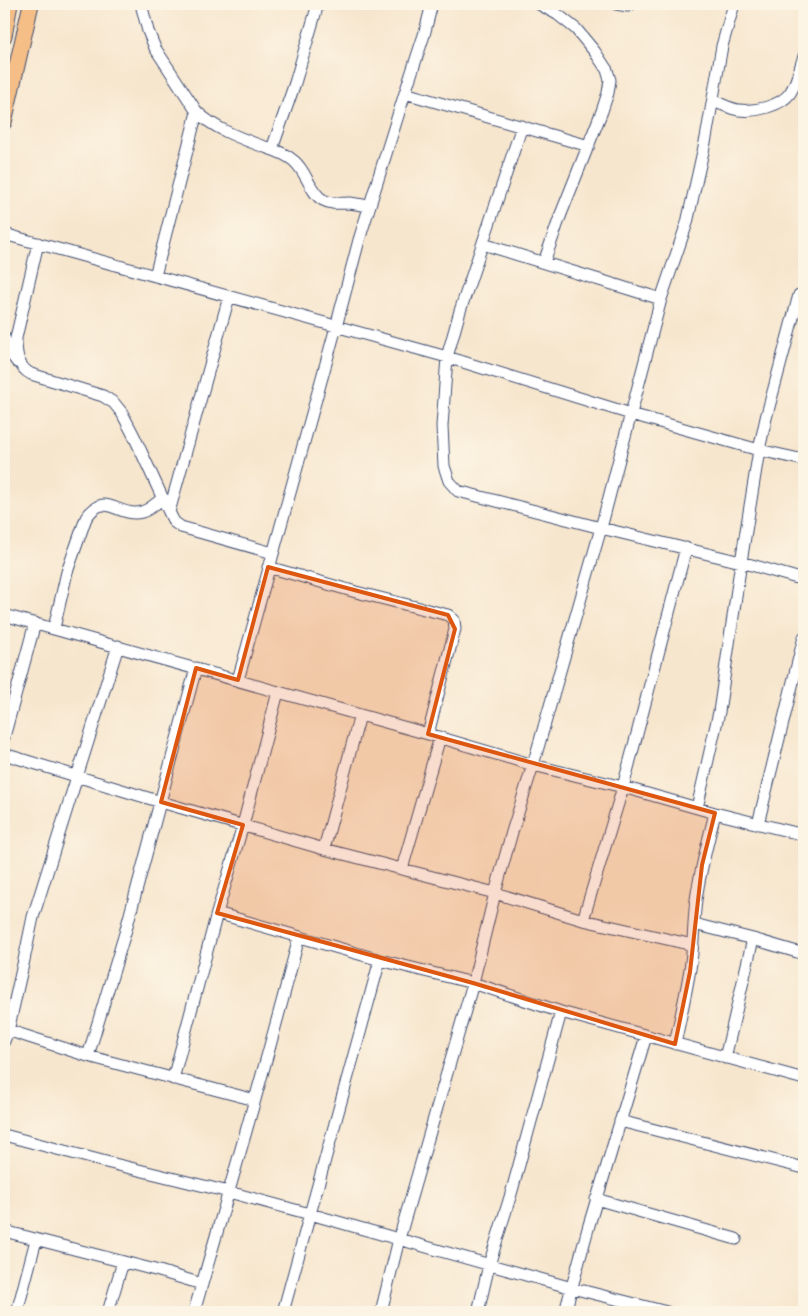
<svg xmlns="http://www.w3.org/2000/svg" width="808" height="1316" viewBox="0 0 808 1316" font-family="Sriracha,sans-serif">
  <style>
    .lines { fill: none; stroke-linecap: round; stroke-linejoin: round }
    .minor-casing { stroke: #3c4a6f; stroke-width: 13 }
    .major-casing { stroke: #3c4a6f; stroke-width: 17 }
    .minor { stroke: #fff; stroke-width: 11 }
    .major { stroke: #f6be87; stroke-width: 15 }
    .marked { fill: #de5710; fill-opacity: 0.2; stroke: #de5710; stroke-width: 4; stroke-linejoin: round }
  </style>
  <rect width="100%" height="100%" fill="#fcf5e5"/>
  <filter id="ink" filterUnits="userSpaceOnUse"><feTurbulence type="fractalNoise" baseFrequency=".02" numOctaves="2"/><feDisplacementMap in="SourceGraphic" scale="10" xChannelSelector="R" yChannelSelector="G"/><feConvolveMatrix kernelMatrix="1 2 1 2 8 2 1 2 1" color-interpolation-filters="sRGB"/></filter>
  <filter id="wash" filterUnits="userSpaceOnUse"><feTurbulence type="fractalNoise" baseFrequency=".0096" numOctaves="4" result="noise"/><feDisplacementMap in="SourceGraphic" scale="20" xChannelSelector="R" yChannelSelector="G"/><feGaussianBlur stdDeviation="1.12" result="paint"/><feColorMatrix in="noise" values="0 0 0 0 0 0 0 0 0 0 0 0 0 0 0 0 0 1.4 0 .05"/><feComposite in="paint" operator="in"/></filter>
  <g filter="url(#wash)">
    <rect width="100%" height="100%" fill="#f7e6ce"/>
  </g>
  <g filter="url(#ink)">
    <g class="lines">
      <g class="minor-casing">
        <path id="minor" d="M141 4 148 31 155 48 197 112C214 128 237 137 259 145 270 149 284 152 294 161 307 172 310 193 323 200 332 205 341 203 350 203 356 204 363 205 369 206
          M539 4 557 14 576 29 595 52 607 70 610 80 608 93 602 111 561 214 544 262
          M616 4 628 6 631 4
          M405 93 589 146
          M713 101C722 104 731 109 739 110 755 112 781 106 790 93 797 83 800 67 804 56
          M522 126 460 311 447 357 442 426 444 466 449 481 458 491 601 528 741 562 804 580
          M272 149 295 83 318 4
          M4 234 447 357 631 414 759 450 804 460
          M38 243 16 338C16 352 17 367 31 374L103 396 114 403 122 413 134 436 169 512 174 522 181 527 273 553
          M483 244 661 299
          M155 276 197 112
          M4 337 8 350 17 362
          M169 512 229 297
          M268 567 356 592 448 615 454 620 455 629 428 734
          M4 615 428 734 533 765 623 787 715 813 804 835
          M54 628 67 572 86 518C104 492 114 513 135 513 146 513 154 505 163 498
          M238 680 336 327 359 240 405 93 424 35 432 4
          M4 737 35 623
          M4 754 161 802 324 849 495 893 583 920 693 945
          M697 808 719 712 741 562 759 450 766 418 799 295
          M758 824 804 637
          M324 849 360 715
          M402 869 440 737
          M217 913 380 960 473 983 561 1012 804 1079
          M583 920 623 787 686 548
          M694 924 753 939 804 954
          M4 1029 88 1056 255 1100
          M4 1041 8 1031 24 960 33 917 118 646
          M675 1044C680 1019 686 994 690 969 694 946 693 923 696 900 700 870 708 842 715 813
          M88 1056 125 933 196 668
          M725 1058 753 939
          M173 1079 217 913 243 825 278 692
          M620 1121 804 1168
          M4 1135 106 1162 229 1192 310 1214 572 1288 667 1312
          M596 1199 736 1239
          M4 1231 159 1271 202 1284
          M17 1312 36 1240
          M108 1312 123 1262
          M194 1312C230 1187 267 1063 299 937
          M283 1312 380 960
          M381 1312 399 1239 473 983 495 893 512 832 533 765 601 528 661 299 687 223 706 138 722 46 734 4
          M478 1312 489 1265 511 1194 561 1012
          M565 1312 589 1225 646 1036"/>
      </g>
      <g class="major-casing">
        <path id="major" d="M4 36 10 4
          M4 122 31 4"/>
      </g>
      <use href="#minor" class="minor"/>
      <use href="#major" class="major"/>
    </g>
  </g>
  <path class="marked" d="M268 567 448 615 455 629 428 734 715 813 702 865 690 972 675 1044 473 983 217 913 243 825 161 802 196 668 238 680Z"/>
  <rect width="808" height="1316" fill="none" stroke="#fcf5e5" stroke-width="20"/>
</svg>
